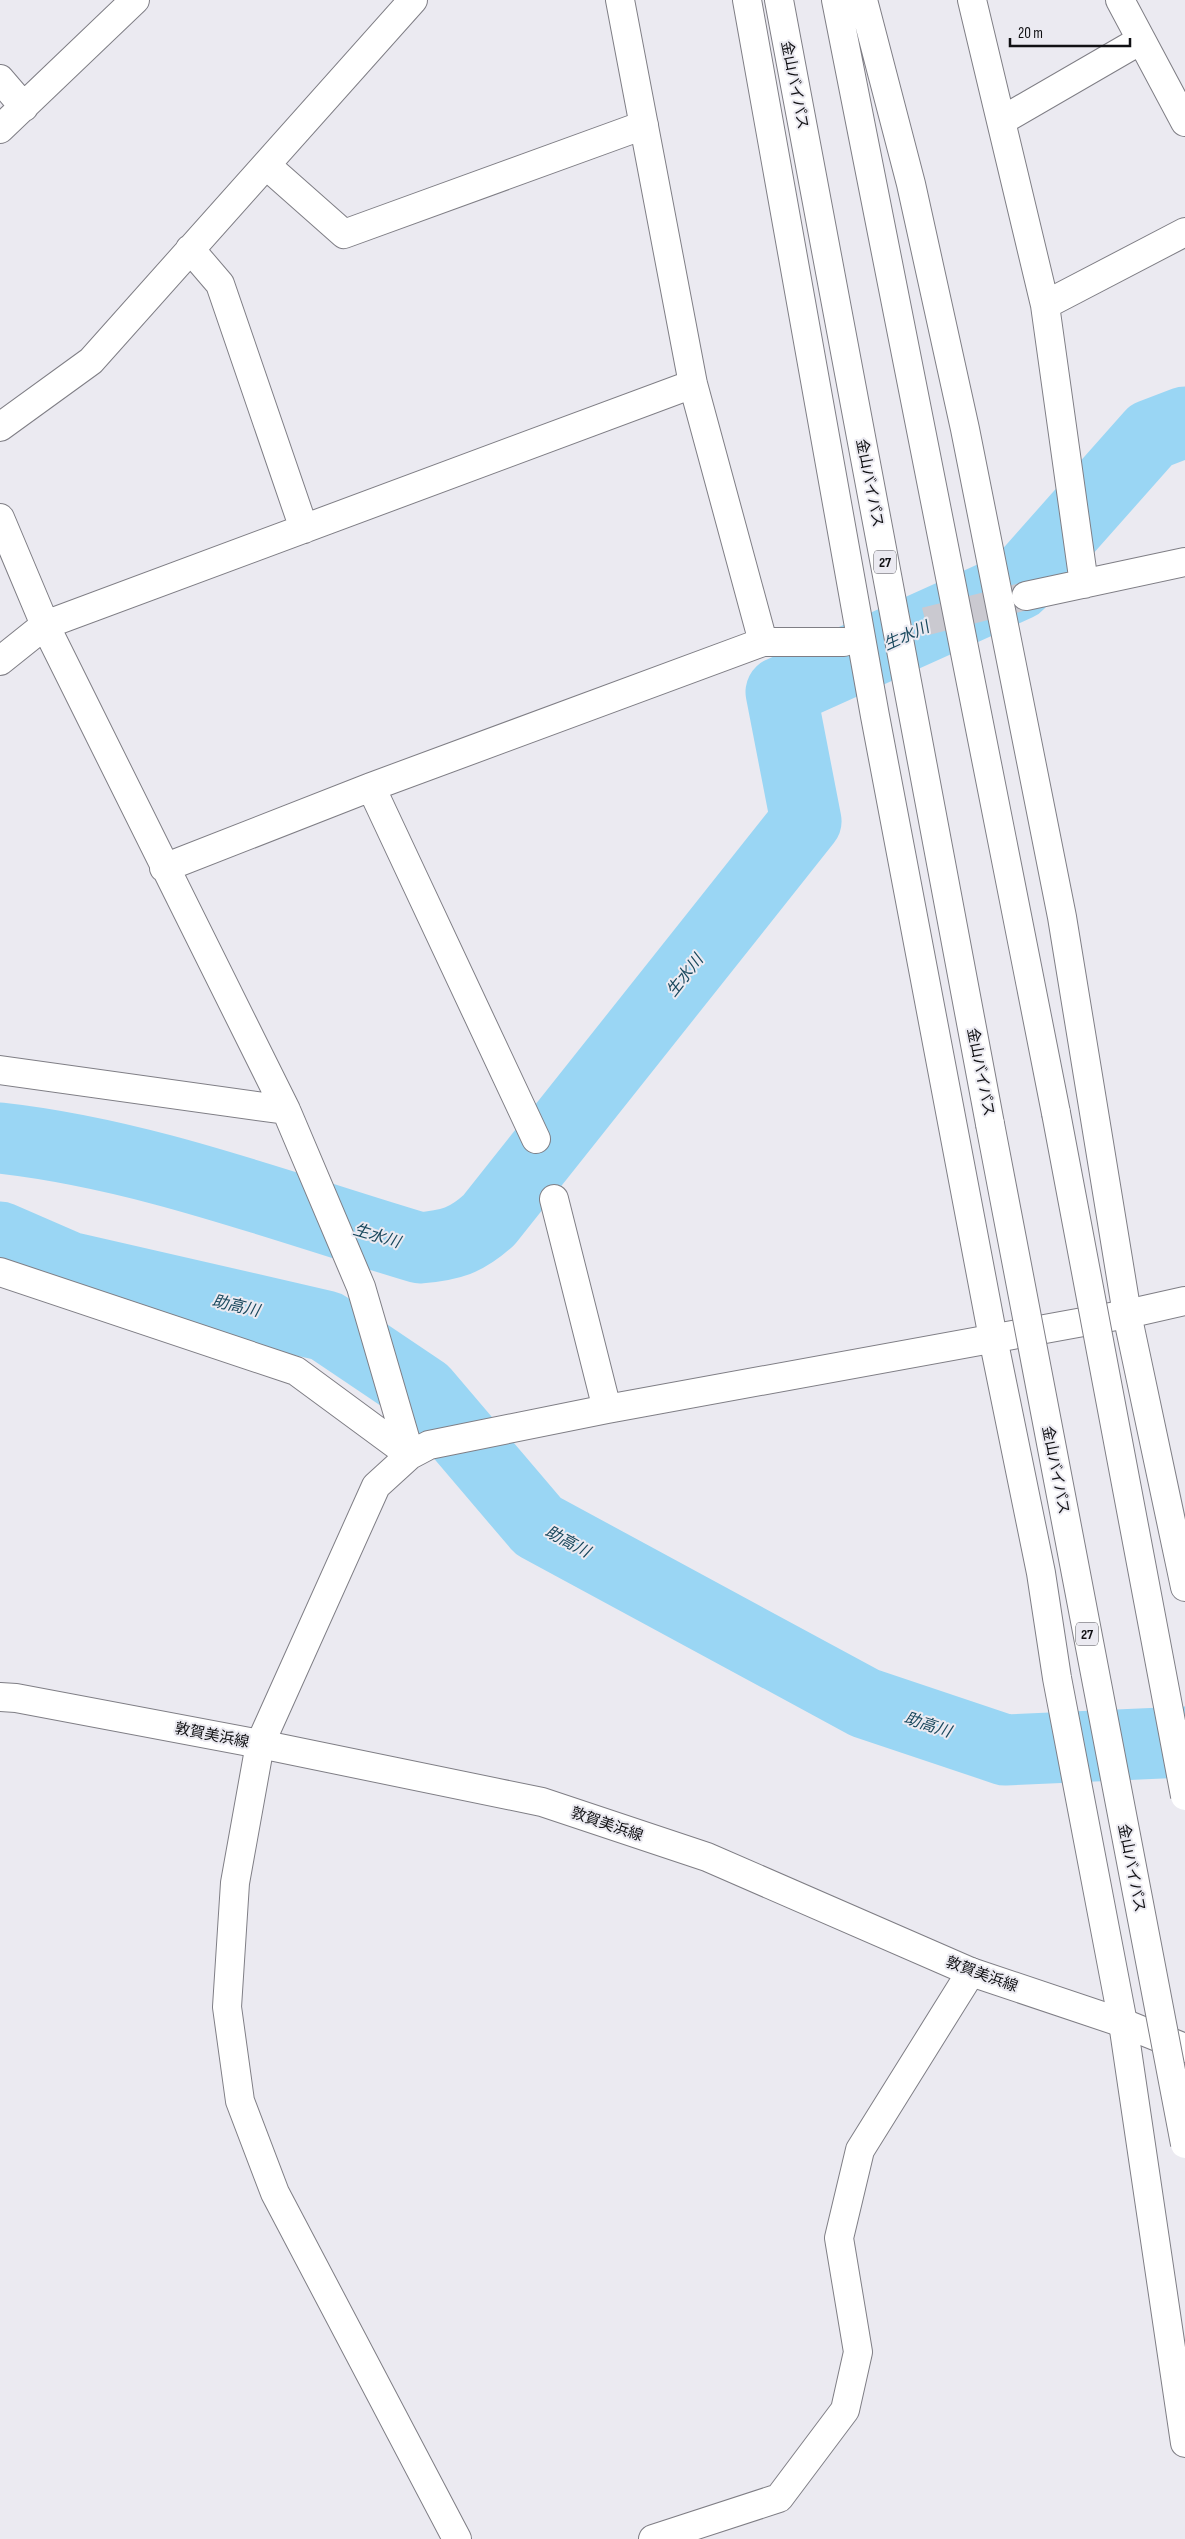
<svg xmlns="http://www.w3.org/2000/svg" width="1185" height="2539" viewBox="0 0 1185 2539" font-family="'Sofia Sans Condensed','Noto Sans JP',sans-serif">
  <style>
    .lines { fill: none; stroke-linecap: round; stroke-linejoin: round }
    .river { stroke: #9ad6f4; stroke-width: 71 }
    .minor-tunnel { stroke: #cac9d0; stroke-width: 28; stroke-dasharray: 28 14; stroke-linecap: butt }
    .minor-casing { stroke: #7f7e85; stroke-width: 30 }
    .major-casing { stroke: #7f7e85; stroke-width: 30 }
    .highway-casing { stroke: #7f7e85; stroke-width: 30 }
    .minor { stroke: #fff; stroke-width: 28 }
    .major { stroke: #fff; stroke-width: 28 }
    .highway { stroke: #fff; stroke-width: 28 }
    .highway-bridge-casing { stroke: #7f7e85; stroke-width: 30; stroke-linecap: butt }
    .highway-bridge { stroke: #fff; stroke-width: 28 }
    .labels { text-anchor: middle; stroke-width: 4; stroke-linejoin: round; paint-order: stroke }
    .shield { fill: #ebeaf1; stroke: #525256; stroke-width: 1 }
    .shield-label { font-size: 14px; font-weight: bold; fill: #111114 }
    .street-label { font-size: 15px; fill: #111114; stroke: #ebeaf1 }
    .water-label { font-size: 16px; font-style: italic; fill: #19485d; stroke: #ebeaf1 }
  </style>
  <rect width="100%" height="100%" fill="#ebeaf1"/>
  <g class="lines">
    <path class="river" d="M0 1138C144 1154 282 1207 420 1248 451 1245 466 1241 489 1220L806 821 781 692 1018 585 1151 435 1185 422
      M0 1237 69 1267 326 1326 424 1392 538 1526 865 1703 1005 1750 1185 1742"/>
    <path class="minor-tunnel" d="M844 642 1022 597"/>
    <g class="minor-casing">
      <path id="minor" d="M620 0 693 384 763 642
        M972 0 1045 305 1084 584
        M1120 0 1185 122
        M0 79 24 107
        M1001 121 1141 40
        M0 129 135 0
        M266 165 344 234 644 125
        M190 249 220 284 304 529
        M1045 305 1185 232
        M0 427 91 361 413 0
        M0 518 45 625 286 1110 361 1287 410 1455
        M1026 596 1185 562
        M0 661 45 625 693 384
        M371 787 536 1139
        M164 868 371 787 763 642H844
        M0 1070 286 1110
        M554 1199 607 1409
        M0 1272 296 1371 410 1455
        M457 2539 275 2193 240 2101 227 2007 235 1883 260 1744 376 1486 410 1455 429 1445 607 1409 1127 1314 1185 1301
        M653 2539 779 2498 845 2410 858 2352 839 2238 860 2150 971 1972"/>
    </g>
    <g class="major-casing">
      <path id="major" d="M0 1697 16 1698 260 1744 542 1802 707 1857 971 1972 1123 2023 1185 2048"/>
    </g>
    <g class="highway-casing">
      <path id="highway" d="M747 0 875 716 993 1338 1041 1573 1057 1678 1123 2023 1185 2443
        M779 0 990 1124
        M836 0 1056 1113
        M863 0 911 184 965 429 1062 917 1127 1314 1185 1587"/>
    </g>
    <use href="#minor" class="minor"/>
    <use href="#major" class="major"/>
    <use href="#highway" class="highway"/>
    <g class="highway-bridge-casing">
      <path id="highway-bridge" d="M1056 1113 1185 1796
        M990 1124 1185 2144"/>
    </g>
    <use href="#highway-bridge" class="highway-bridge"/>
  </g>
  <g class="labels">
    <g class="shield">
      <rect x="874" y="550.5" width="22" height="23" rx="4"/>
      <rect x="1076" y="1622.5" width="22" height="23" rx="4"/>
    </g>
    <g class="shield-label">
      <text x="885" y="567">27</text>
      <text x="1087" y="1639">27</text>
    </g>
    <g class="street-label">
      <text transform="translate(795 85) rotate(79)" y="5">金山バイパス</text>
      <text transform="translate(870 483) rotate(79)" y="5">金山バイパス</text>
      <text transform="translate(981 1072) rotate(79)" y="5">金山バイパス</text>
      <text transform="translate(1056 1470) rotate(79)" y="5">金山バイパス</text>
      <text transform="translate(212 1735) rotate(11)" y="5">敦賀美浜線</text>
      <text transform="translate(607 1824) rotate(19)" y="5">敦賀美浜線</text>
      <text transform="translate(1132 1868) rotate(79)" y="5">金山バイパス</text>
      <text transform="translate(982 1974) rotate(20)" y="5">敦賀美浜線</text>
    </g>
    <g class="water-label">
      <text transform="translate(906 635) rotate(-24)" y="6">生水川</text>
      <text transform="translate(684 975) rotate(-52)" y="6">生水川</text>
      <text transform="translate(377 1235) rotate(17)" y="6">生水川</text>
      <text transform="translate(236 1305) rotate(13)" y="6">助高川</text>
      <text transform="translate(568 1541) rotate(28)" y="6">助高川</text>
      <text transform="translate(928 1724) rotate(18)" y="6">助高川</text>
    </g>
  </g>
  <path d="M1010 38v8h120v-8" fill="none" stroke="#111114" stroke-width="2.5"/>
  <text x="1018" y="38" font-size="15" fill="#111114" stroke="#ebeaf1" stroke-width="4" paint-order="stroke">20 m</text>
</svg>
